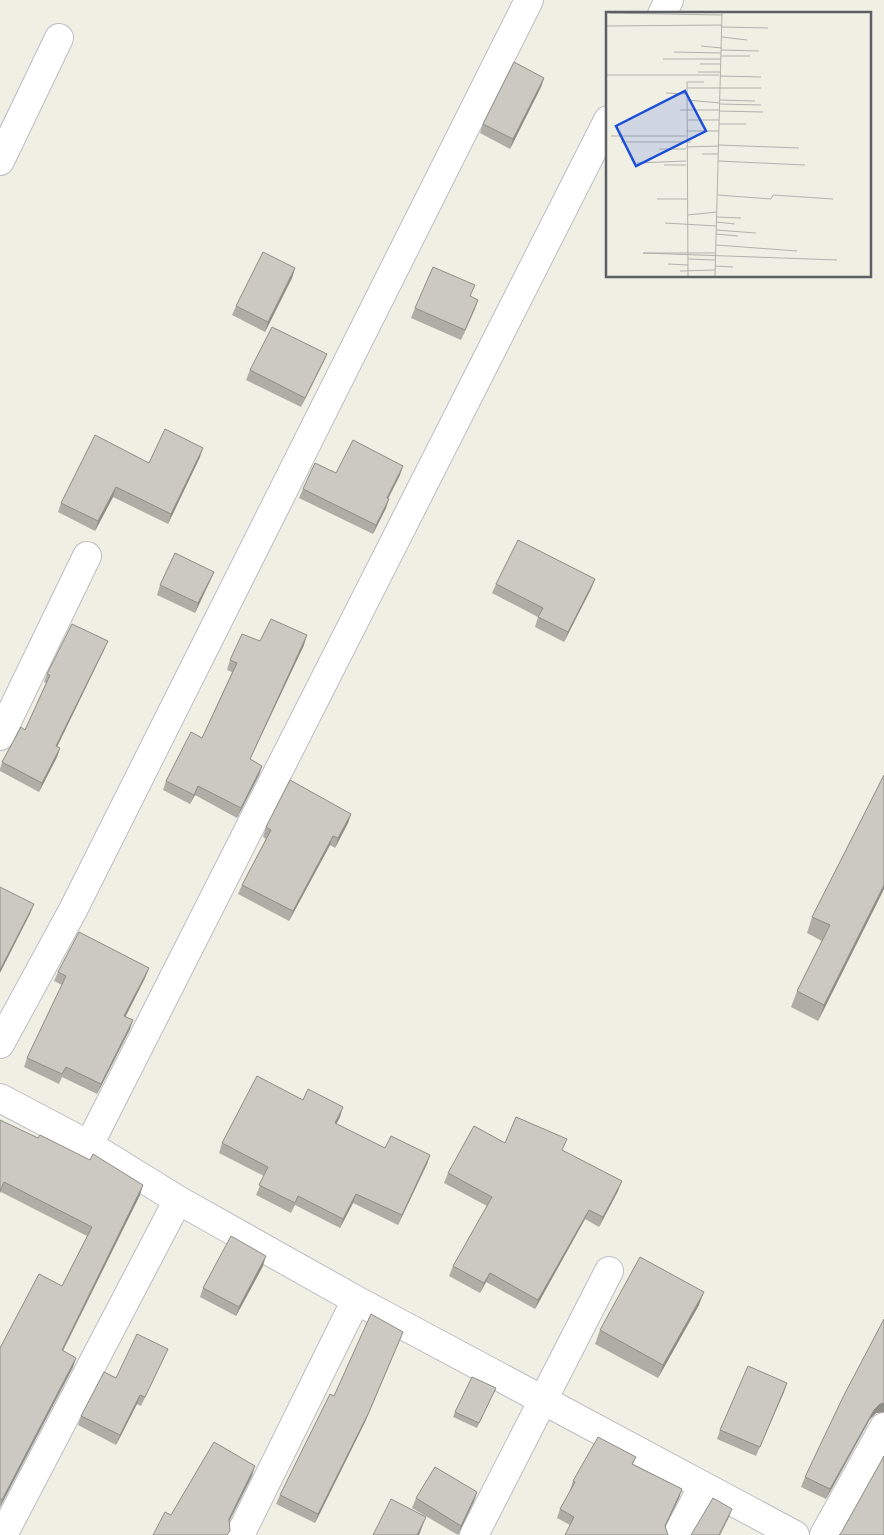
<svg xmlns="http://www.w3.org/2000/svg" width="884" height="1535" viewBox="0 0 884 1535" font-family="Poppins,sans-serif">
  <style>
    .lines { fill: none; stroke-linecap: round; stroke-linejoin: round }
    .street-casing { stroke: #bbbdc4; stroke-width: 30 }
    .street { stroke: #fff; stroke-width: 28 }
    .wall { fill: #afada6 }
    .shaded-wall { fill: #8e8d87 }
    .building { fill: #cbc9c1; stroke: #8e8d87 }
    .inset-road { fill: none; stroke: #b1b1ae; stroke-width: 1 }
    .view { fill: #1d4ed8; fill-opacity: 0.15; stroke: #1d4ed8; stroke-width: 2.5 }
    .inset-edge { fill: none; stroke: #5c5f66; stroke-width: 2.5 }
  </style>
  <rect width="100%" height="100%" fill="#f0efe4"/>
  <g class="lines">
    <g class="street-casing">
      <path id="street" d="M662 14 669 0
        M0 161 59 38
        M0 736 87 556
        M0 1044 73 910 529 0
        M0 1098 89 1145 178 1200 356 1300 795 1535
        M89 1145 608 120
        M3 1535 178 1200
        M240 1535 356 1300
        M474 1535 609 1271
        M677 1535 703 1486
        M824 1535 884 1427"/>
    </g>
    <use href="#street" class="street"/>
  </g>
  <path class="wall" d="M544 78 541 87 510 149 480 133 483 124Z
    M295 268 292 278 265 332 232 315 236 306Z
    M470 296 478 300 461 340 411 318 415 308Z
    M327 354 323 363 301 407 246 380 250 370Z
    M200 457 168 524 113 497 95 531 58 512 61 503 149 463Z
    M336 473 400 475 388 498 389 499 386 508 373 534 299 498 303 489Z
    M214 572 210 581 195 613 157 595 160 585Z
    M595 579 591 589 564 642 535 627 538 617 492 593 496 584Z
    M260 641 304 645 250 759 262 766 259 775 237 818 195 795 190 804 163 790 166 781 202 738 232 672 227 670 230 660Z
    M104 650 57 747 60 748 57 757 39 792 0 771V769L2 762 25 730 46 683 44 682 47 674Z
    M884 775V889L818 1021 791 1007 797 991 822 941 807 933 812 917Z
    M351 814 348 823 335 848 330 845 289 921 238 894 242 885 266 839 263 837 266 827Z
    M149 968 145 978 126 1016 130 1029 97 1094 62 1077 59 1084 24 1067 27 1058 62 985 54 981 58 972Z
    M303 1100 340 1117 336 1124 385 1148 430 1155 427 1164 398 1225 353 1203 340 1228 295 1205 291 1213 256 1195 264 1176 219 1153 222 1143Z
    M0 1120 140 1195 63 1351 76 1358 73 1367 0 1507V1348L62 1286 87 1236 1 1192 0 1193Z
    M505 1143 563 1150 618 1191 599 1227 585 1219 535 1309 486 1282 480 1293 449 1276 453 1266 487 1206 444 1183 448 1173Z
    M263 1266 236 1316 200 1297 203 1288Z
    M699 1305 658 1378 595 1344 600 1330Z
    M884 1319V1412L876 1413 870 1419 826 1499 801 1487 805 1477Z
    M403 1332 365 1422 315 1523 276 1504 280 1495 334 1396Z
    M164 1358 141 1406 137 1404 116 1445 78 1425 81 1416 116 1378Z
    M496 1388 477 1428 453 1417 455 1412Z
    M784 1392 756 1456 717 1439 720 1430Z
    M636 1457 633 1464 682 1489 679 1498 665 1528 570 1525 557 1518 560 1509 571 1490H570L573 1481Z
    M477 1492 474 1501 458 1535 412 1508 416 1498Z"/>
  <path class="shaded-wall" d="M544 78 541 87 510 149 513 139Z
    M295 268 292 278 265 332 268 322Z
    M478 300 475 309 461 340 465 330Z
    M327 354 323 363 301 407 305 398Z
    M203 448 200 457 168 524 171 514Z
    M403 466 400 475 384 507 387 498Z
    M116 487 113 497 95 531 98 521Z
    M389 499 386 508 373 534 376 525Z
    M214 572 210 581 195 613 198 603Z
    M595 579 591 589 564 642 568 632Z
    M307 635 304 645 246 768 250 759Z
    M108 641 104 650 53 755 56 746Z
    M60 748 57 757 39 792 42 783Z
    M262 766 259 775 237 818 241 808Z
    M198 786 195 795 190 804Z
    M351 814 348 823 335 848 338 838Z
    M333 836 330 845 289 921 293 911Z
    M884 885V889L818 1021 824 1005Z
    M34 904 30 914 0 973V970Z
    M149 968 145 978 121 1025 124 1016Z
    M133 1020 130 1029 97 1094 101 1084Z
    M343 1107 340 1117 332 1133 335 1123Z
    M430 1155 427 1164 398 1225 402 1215Z
    M622 1181 618 1191 599 1227 603 1217Z
    M143 1185 140 1195 58 1360 62 1350Z
    M356 1194 353 1203 340 1228 343 1219Z
    M589 1210 585 1219 535 1309 538 1300Z
    M266 1256 263 1266 236 1316 239 1307Z
    M490 1273 486 1282 480 1293 484 1283Z
    M704 1292 699 1305 658 1378 663 1365Z
    M403 1332 365 1422 315 1523 318 1514Z
    M76 1358 73 1367 0 1507 2 1500Z
    M787 1383 784 1392 756 1456 760 1447Z
    M140 1395 137 1404 116 1445 120 1435Z
    M884 1403V1412L876 1413 870 1419 826 1499 830 1489 874 1410 880 1404Z
    M255 1466 252 1476 226 1528 229 1519Z
    M682 1489 679 1498 661 1535 665 1526Z
    M477 1492 474 1501 458 1535 461 1526Z
    M732 1509 729 1517 720 1535H719Z
    M426 1517 419 1535H417Z"/>
  <path class="building" d="M514 62 544 78 513 139 483 124Z
    M263 252 295 268 268 322 236 306Z
    M433 267 475 285 470 296 478 300 465 330 415 308Z
    M272 327 327 354 305 398 250 370Z
    M165 429 203 448 171 514 116 487 98 521 61 503 95 435 149 463Z
    M353 440 403 466 387 498 389 499 376 525 303 489 315 463 336 473Z
    M518 540 595 579 568 632 538 617 543 608 496 584Z
    M175 553 214 572 198 603 160 585Z
    M271 619 307 635 250 759 262 766 241 808 198 786 194 795 166 781 191 732 202 738 237 663 230 660 242 634 260 641Z
    M72 624 108 641 56 746 60 748 42 783 2 762 21 727 25 730 50 675 47 674Z
    M884 775V885L824 1005 797 991 830 925 812 917Z
    M290 780 351 814 338 838 333 836 293 911 242 885 271 830 266 827Z
    M0 887 34 904 0 970Z
    M79 932 149 968 124 1016 133 1020 101 1084 66 1067 62 1074 27 1058 66 976 58 972Z
    M257 1076 303 1100 308 1089 343 1107 335 1123 385 1148 391 1136 430 1155 402 1215 356 1194 343 1219 298 1196 295 1203 259 1185 268 1167 222 1143Z
    M516 1117 567 1139 562 1150 622 1181 603 1217 589 1210 538 1300 490 1273 484 1283 453 1266 492 1197 448 1173 474 1126 505 1143Z
    M0 1120 38 1138 40 1135 90 1160 93 1154 143 1185 62 1350 76 1358 2 1500 0 1499V1348L39 1274 62 1286 92 1227 4 1182 0 1191Z
    M231 1236 266 1256 239 1307 203 1288Z
    M640 1257 704 1292 663 1365 600 1330Z
    M371 1314 403 1332 369 1412 318 1514 280 1495 330 1394 334 1396Z
    M884 1319V1403L880 1404 874 1410 830 1489 805 1477 843 1397Z
    M137 1334 168 1349 145 1397 140 1395 120 1435 81 1416 104 1372 116 1378Z
    M748 1366 787 1383 760 1447 720 1430Z
    M472 1377 496 1388 479 1423 455 1412Z
    M598 1437 636 1457 632 1464 682 1489 665 1526 668 1535H565L574 1517 560 1509 575 1482 573 1481Z
    M214 1442 255 1466 229 1519 230 1531 227 1535H153L165 1512 171 1515Z
    M884 1456V1535H839L841 1533Z
    M435 1467 477 1492 461 1526 416 1498Z
    M713 1498 732 1509 719 1535H691Z
    M391 1499 426 1517 417 1535H373Z"/>
  <g transform="translate(606 12)">
    <rect width="265" height="265" fill="#f0efe4"/>
    <path class="inset-road" d="M3 1 116 3M0 14 116 13M116 15 162 16M116 25 141 28M95 34 116 36M115 38 153 39M68 40 115 41M115 44H144M57 47H115M94 52H115M92 60H114M0 63H113M114 64 155 65M81 76H155M60 81 81 82M81 88 114 91M114 88 149 89M114 92 155 93M74 98H114M113 99 157 100M81 108H113M113 112H140M80 119H113M5 124H80M15 130H85M113 133 193 136M80 135 113 134M53 137H80M96 142H112M112 149 199 153M31 151 80 149M58 153H80M112 183 165 187 167 183 227 187M51 187H81M81 203 111 200M111 205 135 206M110 210 129 212M59 211 111 214M110 218 150 221M110 222 132 224M110 233 191 239M37 241 231 248M37 241H109M82 247 109 248M62 252 82 253M109 254 127 255M74 259 109 258M82 264 81 70H98M109 264 116 1"/>
    <path class="view" d="M79 79 100 119 30 154 10 114Z"/>
    <rect width="265" height="265" class="inset-edge"/>
  </g>
</svg>
